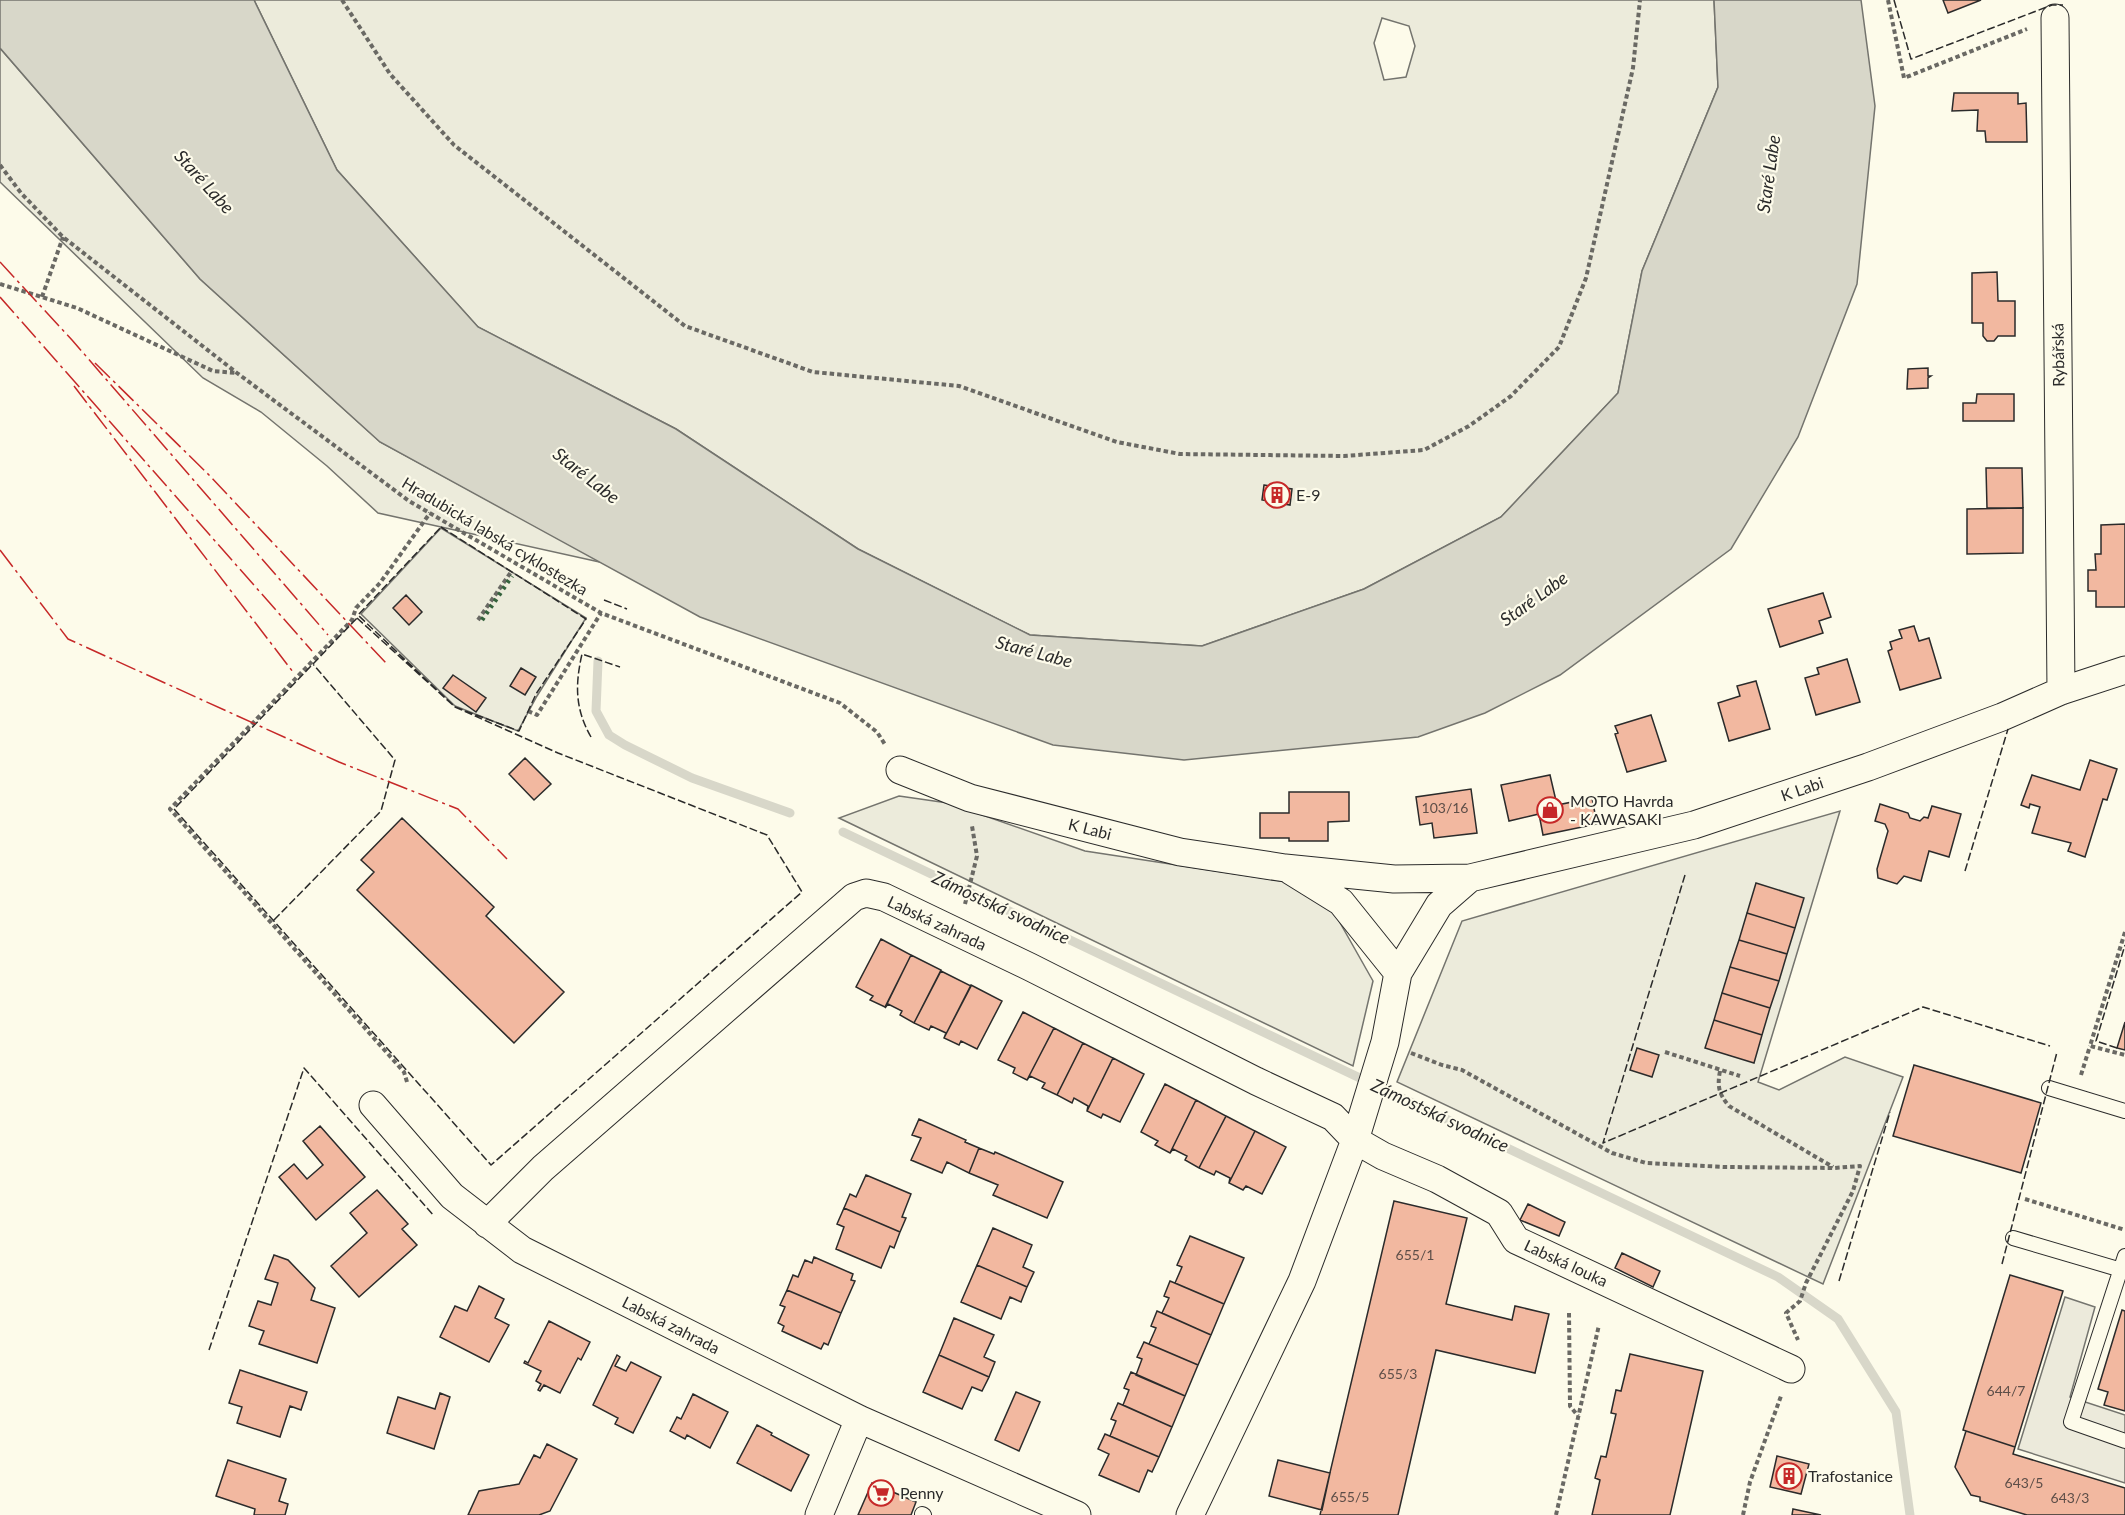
<svg xmlns="http://www.w3.org/2000/svg" width="2125" height="1515" viewBox="0 0 2125 1515" font-family="Lato,sans-serif">
  <style>
    .green { fill: #ecebdb; stroke: #74746e; stroke-width: 1.5; fill-rule: evenodd }
    .parking { fill: #eceadb; stroke: #74746e; stroke-width: 1.5 }
    .water { fill: #d8d7c9; stroke: #74746e; stroke-width: 1.5 }
    .lines { fill: none; stroke-linecap: round; stroke-linejoin: round }
    .stream { stroke: #d8d7c9; stroke-width: 9 }
    .building { fill: #f2b8a0; stroke: #2b2b2b; stroke-width: 1.5 }
    .service-casing { stroke: #2b2b2b; stroke-width: 16 }
    .minor-casing { stroke: #2b2b2b; stroke-width: 29 }
    .path { stroke: #6a6964; stroke-width: 4; stroke-dasharray: 4.5 3; stroke-linecap: butt }
    .service { stroke: #fdfbea; stroke-width: 14 }
    .minor { stroke: #fdfbea; stroke-width: 27 }
    .hedge { stroke: #34623c; stroke-width: 4.5; stroke-dasharray: 3 4.5; stroke-linecap: butt }
    .fence { stroke: #2b2b2b; stroke-width: 1.5; stroke-dasharray: 8 3; stroke-linecap: butt }
    .power { stroke: #c62828; stroke-width: 1.5; stroke-dasharray: 21 4.5 3 4.5; stroke-linecap: butt }
    .labels { text-anchor: middle; stroke-width: 4.5; stroke-linejoin: round; paint-order: stroke }
    .number-label { font-size: 14px; fill: #5d4e48 }
    .street-label { font-size: 16px; fill: #2b2b2b; stroke: #fdfbea }
    .poi-label { font-size: 16px; fill: #2b2b2b; stroke: #fdfbea; text-anchor: start }
    .water-label { font-size: 18px; font-style: italic; fill: #2b2b2b; stroke: #fdfbea }
  </style>
  <rect width="100%" height="100%" fill="#fdfbea"/>
  <path class="green" d="M254 0H1714L1718 87 1642 271 1618 393 1501 517 1364 589 1202 646 1030 635 858 549 676 429 478 327 337 170ZM1382 18 1409 26 1415 46 1406 77 1384 80 1374 43Z
    M0 48 200 279 380 442 604 563 378 513 327 466 261 412 203 378 0 182Z
    M441 528 586 618 537 696 518 731 455 706 361 614Z
    M899 796 948 803 1085 851 1301 884 1335 914 1373 981 1353 1066 839 818Z
    M1840 811 1758 1082 1779 1090 1845 1057 1903 1077 1823 1284 1397 1082 1462 921Z"/>
  <path class="parking" d="M2065 1297 2095 1307 2070 1397 2125 1415V1483L2018 1449Z"/>
  <path class="water" d="M0 0H254L337 170 478 327 676 429 858 549 1030 635 1202 646 1364 589 1501 517 1618 393 1642 271 1718 87 1714 0H1861L1875 106 1857 284 1798 437 1731 549 1560 675 1485 713 1418 737 1184 760 1053 745 700 617 380 442 200 279 0 48Z"/>
  <g class="lines">
    <path class="stream" d="M598 661 596 711 609 735 625 745 692 778 790 813
      M843 832 1778 1277 1838 1319 1896 1412 1910 1515"/>
  </g>
  <path class="building" d="M1943 0H1981L1948 13Z
    M1954 93H2018V104L2026 103 2027 142H1986L1985 131H1977L1978 110 1952 111Z
    M1997 272 1998 301H2015V336H1998L1994 341H1987L1983 336V323H1972V273Z
    M1928 368V376H1931L1928 378V388L1907 389 1908 369Z
    M1977 394H2014V421H1963V403H1976Z
    M1986 468H2022L2023 508H1987Z
    M1264 485 1292 489 1290 505 1262 500Z
    M2023 508V553L1967 554V509Z
    M2125 524V607H2096V591H2088V570H2096L2095 554H2101V525Z
    M1823 593 1831 617 1819 621 1823 633 1780 647 1768 609Z
    M406 595 422 612 409 625 393 608Z
    M1914 626 1919 641 1929 638 1941 678 1900 690 1888 651 1892 649 1890 642 1902 638 1899 630Z
    M1847 659 1860 702 1816 715 1805 678 1819 674 1817 668Z
    M521 668 536 677 525 695 510 686Z
    M453 675 486 698 476 712 443 688Z
    M1756 681 1770 729 1729 741 1718 703 1740 696 1737 686Z
    M1651 715 1666 761 1627 772 1615 734 1618 733 1615 726Z
    M525 758 551 784 534 800 509 774Z
    M2090 760 2117 769 2107 800 2103 799 2085 857 2068 851 2071 843 2032 833 2040 807 2030 804 2029 808 2021 805 2032 775 2080 790Z
    M1550 775 1557 805 1592 798 1597 824 1543 835 1539 814 1509 821 1501 785Z
    M1471 789 1477 833 1434 838 1432 823 1420 825 1416 797Z
    M1289 792H1349V821L1328 822V841H1289V838H1260V813H1289Z
    M1880 804 1908 813 1910 818 1920 821 1924 817 1928 818 1932 806 1961 814 1949 857 1929 851 1921 881 1904 876 1897 884 1878 878 1877 869 1888 831 1885 824 1875 821Z
    M402 818 494 907 486 916 564 992 514 1043 357 890 374 872 361 860Z
    M1756 883 1804 898 1795 928 1747 913Z
    M1747 913 1795 928 1787 954 1739 940Z
    M881 939 911 955 885 1007 870 1000 873 996 856 987Z
    M1739 940 1787 954 1779 981 1730 967Z
    M911 955 941 970 914 1023 900 1015 902 1011 888 1004 885 1008Z
    M1730 967 1779 981 1770 1008 1722 993Z
    M941 971 971 986 944 1038 946 1033 931 1026 929 1030 914 1023Z
    M971 985 1002 1001 977 1049 961 1041 959 1045 944 1038Z
    M1722 993 1770 1008 1762 1035 1714 1020Z
    M1023 1012 1054 1028 1027 1080 1013 1073 1015 1068 998 1060Z
    M1714 1020 1762 1035 1754 1063 1705 1048Z
    M2125 1022V1050L2117 1048Z
    M1054 1028 1083 1043 1057 1095 1042 1088 1045 1083 1030 1076 1027 1080Z
    M1083 1043 1113 1058 1087 1111 1088 1106 1074 1098 1072 1103 1057 1095Z
    M1637 1048 1659 1055 1652 1077 1630 1070Z
    M1113 1058 1144 1074 1120 1122 1103 1114 1101 1118 1087 1111Z
    M1914 1065 2041 1103 2021 1173 1893 1136Z
    M1165 1084 1196 1100 1170 1153 1155 1145 1158 1141 1141 1132Z
    M1196 1100 1226 1116 1199 1168 1185 1160 1187 1156 1173 1149 1170 1153Z
    M1226 1116 1255 1131 1229 1183 1230 1178 1216 1171 1214 1175 1199 1168Z
    M919 1119 966 1140 965 1142 979 1148 969 1173 947 1162 942 1173 911 1160 921 1138 912 1135Z
    M320 1126 365 1177 316 1220 279 1177 294 1164 307 1179 323 1165 303 1141Z
    M1255 1131 1286 1147 1262 1194 1246 1186 1243 1190 1229 1183Z
    M979 1148 994 1154 995 1152 1063 1182 1047 1218 993 1195 998 1185 969 1173Z
    M866 1175 911 1194 902 1217 906 1218 900 1232 844 1208 850 1194 856 1197Z
    M377 1190 408 1224 402 1229 417 1245 359 1297 331 1266 367 1233 350 1213Z
    M1394 1201 1467 1218 1446 1304 1512 1320 1515 1306 1549 1314 1535 1373 1436 1350 1398 1515H1320Z
    M1528 1204 1565 1222 1559 1236 1520 1220Z
    M844 1208 900 1232 894 1248 890 1246 881 1268 836 1249 844 1227 837 1224Z
    M993 1228 1032 1245 1023 1267 1034 1272 1027 1287 977 1265Z
    M1190 1236 1244 1258 1224 1304 1175 1283 1182 1267 1177 1265Z
    M1622 1253 1660 1271 1653 1287 1615 1268Z
    M274 1255 288 1260 315 1288 311 1300 335 1308 317 1363 259 1344 264 1331 249 1326 258 1301 271 1305 278 1283 265 1279Z
    M814 1257 853 1274 851 1280 855 1281 841 1313 787 1290 793 1275 798 1277 805 1260 812 1263Z
    M977 1265 1027 1287 1021 1302 1010 1297 1001 1319 961 1302Z
    M2010 1275 2063 1291 2015 1447 1963 1430Z
    M1170 1281 1224 1304 1211 1335 1162 1313 1169 1298 1164 1296Z
    M479 1286 504 1299 495 1318 509 1325 489 1362 440 1337 455 1306 467 1311Z
    M787 1290 841 1313 828 1345 824 1343 821 1349 782 1331 784 1326 778 1323 785 1307 780 1305Z
    M2122 1310 2125 1311V1411L2104 1405 2108 1392 2098 1389Z
    M1157 1311 1211 1335 1198 1365 1149 1344 1156 1328 1151 1326Z
    M954 1318 994 1335 984 1357 995 1362 989 1377 939 1355Z
    M549 1321 590 1342 581 1360 578 1358 560 1393 544 1385 540 1391 538 1390 541 1384 536 1381 541 1371 524 1363 525 1361 528 1363Z
    M1144 1342 1198 1365 1185 1396 1136 1375 1142 1359 1137 1357Z
    M1630 1354 1703 1371 1670 1515H1592L1600 1480 1595 1478 1601 1456 1606 1457 1616 1414 1611 1413 1616 1390 1621 1391Z
    M617 1355 620 1357 615 1366 626 1371 631 1362 661 1377 633 1433 615 1424 618 1418 593 1405Z
    M939 1355 989 1377 982 1391 972 1387 962 1409 923 1392Z
    M240 1370 307 1392 301 1410 290 1406 280 1437 237 1423 242 1407 229 1403Z
    M1131 1372 1185 1396 1172 1427 1123 1405 1129 1390 1124 1388Z
    M1016 1392 1040 1402 1019 1451 995 1440Z
    M440 1393 450 1397 434 1449 387 1433 398 1397 435 1409Z
    M693 1394 728 1412 710 1448 687 1435 685 1439 670 1431 677 1417 681 1419Z
    M1118 1403 1172 1427 1159 1457 1110 1436 1116 1421 1111 1419Z
    M757 1425 772 1433 771 1435 809 1455 791 1491 737 1463Z
    M1966 1431 2015 1447 2013 1454 2125 1488V1515H2027L1980 1501V1497L1971 1495 1955 1467Z
    M1105 1434 1159 1457 1152 1472 1148 1470 1139 1492 1099 1475 1109 1454 1098 1449Z
    M547 1444 577 1459 550 1511 539 1515H468L479 1491 519 1484 534 1455 540 1458Z
    M1777 1456 1809 1464 1801 1494 1770 1487Z
    M228 1460 286 1479 279 1501 288 1504 285 1515H254L255 1509 216 1496Z
    M1278 1460 1330 1473 1322 1510 1269 1496Z
    M872 1483 916 1502 911 1515H858Z
    M1793 1509 1821 1515H1792Z"/>
  <g class="lines">
    <g class="service-casing">
      <path id="service" d="M2049 1088 2125 1111
        M2013 1238 2125 1271
        M2125 1256 2071 1422 2125 1441
        M922 1514 924 1515"/>
    </g>
    <g class="minor-casing">
      <path id="minor" d="M2055 18 2061 691
        M900 770 970 798 1180 852 1285 868 1394 879 1470 878 1694 825 1868 767 2002 717 2061 691 2125 670
        M1291 871 1341 902 1398 973
        M373 1105 452 1196 522 1250 859 1419 1077 1515
        M487 1224 543 1168 854 897 866 893 884 897 1030 967 1256 1081 1333 1117 1355 1140 1383 1156 1437 1179 1499 1213 1516 1240 1791 1369
        M819 1515 859 1419
        M1190 1515 1302 1281 1355 1140 1385 1042 1398 973 1439 905 1470 878"/>
    </g>
    <path class="path" d="M342 0 390 74 454 145 685 326 813 372 959 386 1117 442 1180 454 1344 456 1424 450 1469 426 1511 396 1559 347 1586 278 1633 68 1640 0
      M1888 0 1904 78 2027 29
      M0 165 21 193 63 237 237 373 409 501 601 613 840 703 877 732 886 746
      M0 284 77 308 213 371 237 373
      M42 297 63 237
      M478 620 511 572
      M528 711 537 715 601 613
      M965 904 977 856 972 826
      M2125 932 2090 1046 2125 1055
      M1665 1052 1740 1076
      M1411 1053 1442 1065 1462 1070 1612 1153 1646 1163 1725 1167 1834 1168 1860 1166 1853 1191 1806 1283 1800 1301 1786 1313 1798 1340
      M1720 1071C1717 1087 1719 1094 1729 1106L1833 1167
      M2081 1075 2090 1046
      M407 1082 404 1072 170 809 352 620 356 608 380 583 430 513
      M2025 1199 2125 1230
      M1569 1313 1570 1406 1578 1416
      M1556 1515 1599 1325
      M1743 1515 1750 1482 1781 1396"/>
    <use href="#service" class="service"/>
    <use href="#minor" class="minor"/>
    <path class="hedge" d="M482 620 512 576"/>
    <path class="fence" d="M1894 0 1911 59 2052 5H2063
      M441 527 586 619 536 694 519 731 455 707 358 615Z
      M604 600 627 609
      M357 618 455 707 558 753 767 835 802 892 491 1165 174 809Z
      M591 737C575 709 575 685 582 654L620 667
      M1965 871 2008 729
      M1685 875 1603 1143 1923 1007 2050 1046
      M274 920 381 811 395 760 313 664
      M2117 1048 2096 1041 2125 945
      M2002 1264 2057 1052
      M1839 1281 1890 1112
      M209 1350 304 1068 434 1216"/>
    <path class="power" d="M0 262 72 340 328 635
      M0 297 312 651
      M95 363 209 475 386 663
      M74 386 293 672
      M0 550 68 639 339 762 458 809 507 859"/>
  </g>
  <defs>
    <g id="building-ring" transform="scale(1.35)"><circle r="9.5" fill="#fdfbea" stroke="#c62828" stroke-width="1.5"/><path d="M-4-6H4V6H1V3H-1V6H-4ZM-2.5-4.3h1.7v1.8h-1.7ZM.8-4.3h1.7v1.8H.8ZM-2.5-1h1.7V.8h-1.7ZM.8-1h1.7V.8H.8Z" fill="#c62828"/></g>
    <g id="shop-ring" transform="scale(1.35)"><circle r="9.5" fill="#fdfbea" stroke="#c62828" stroke-width="1.5"/><path d="M-5-2.5h2.3a2.7 3.5 0 0 1 5.4 0H5L5.5 6h-11ZM-1.5-2.5h3a1.5 2.3 0 0 0-3 0Z" fill="#c62828"/></g>
    <g id="supermarket-ring" transform="scale(1.35)"><circle r="9.5" fill="#fdfbea" stroke="#c62828" stroke-width="1.5"/><path d="M-6-5.5h2.5l.6 2H6L4.5 2H-2.5L-4.4-4H-6ZM-1.5 3.2a1.3 1.3 0 1 0 .1 0ZM3 3.2a1.3 1.3 0 1 0 .1 0Z" fill="#c62828"/></g>
  </defs>
  <g fill-rule="evenodd">
    <use href="#building-ring" x="1277" y="495"/>
    <use href="#shop-ring" x="1550" y="810"/>
    <use href="#building-ring" x="1789" y="1476"/>
    <use href="#supermarket-ring" x="881" y="1493"/>
  </g>
  <g class="labels">
    <g class="number-label">
      <text x="1445" y="813">103/16</text>
      <text x="1415" y="1260">655/1</text>
      <text x="1398" y="1379">655/3</text>
      <text x="2006" y="1396">644/7</text>
      <text x="2024" y="1488">643/5</text>
      <text x="1350" y="1502">655/5</text>
      <text x="2070" y="1503">643/3</text>
    </g>
    <g class="street-label">
      <text transform="translate(2058 355) rotate(-91)" y="6">Rybářská</text>
      <text transform="translate(495 536) rotate(31)" y="6">Hradubická labská cyklostezka</text>
      <text transform="translate(1802 789) rotate(-19)" y="6">K Labi</text>
      <text transform="translate(1090 829) rotate(14)" y="6">K Labi</text>
      <text transform="translate(937 923) rotate(25)" y="6">Labská zahrada</text>
      <text transform="translate(1566 1263) rotate(25)" y="6">Labská louka</text>
      <text transform="translate(671 1325) rotate(27)" y="6">Labská zahrada</text>
    </g>
    <g class="poi-label">
      <text x="1296" y="501">E-9</text>
      <text x="1570" y="807">MOTO Havrda<tspan x="1570" dy="18">- KAWASAKI</tspan></text>
      <text x="1808" y="1482">Trafostanice</text>
      <text x="900" y="1499">Penny</text>
    </g>
    <g class="water-label">
      <text transform="translate(1769 174) rotate(-82)" y="6">Staré Labe</text>
      <text transform="translate(204 182) rotate(48)" y="6">Staré Labe</text>
      <text transform="translate(586 476) rotate(38)" y="6">Staré Labe</text>
      <text transform="translate(1534 599) rotate(-36)" y="6">Staré Labe</text>
      <text transform="translate(1034 652) rotate(15)" y="6">Staré Labe</text>
      <text transform="translate(1001 908) rotate(25)" y="6">Zámostská svodnice</text>
      <text transform="translate(1440 1116) rotate(25)" y="6">Zámostská svodnice</text>
    </g>
  </g>
</svg>
